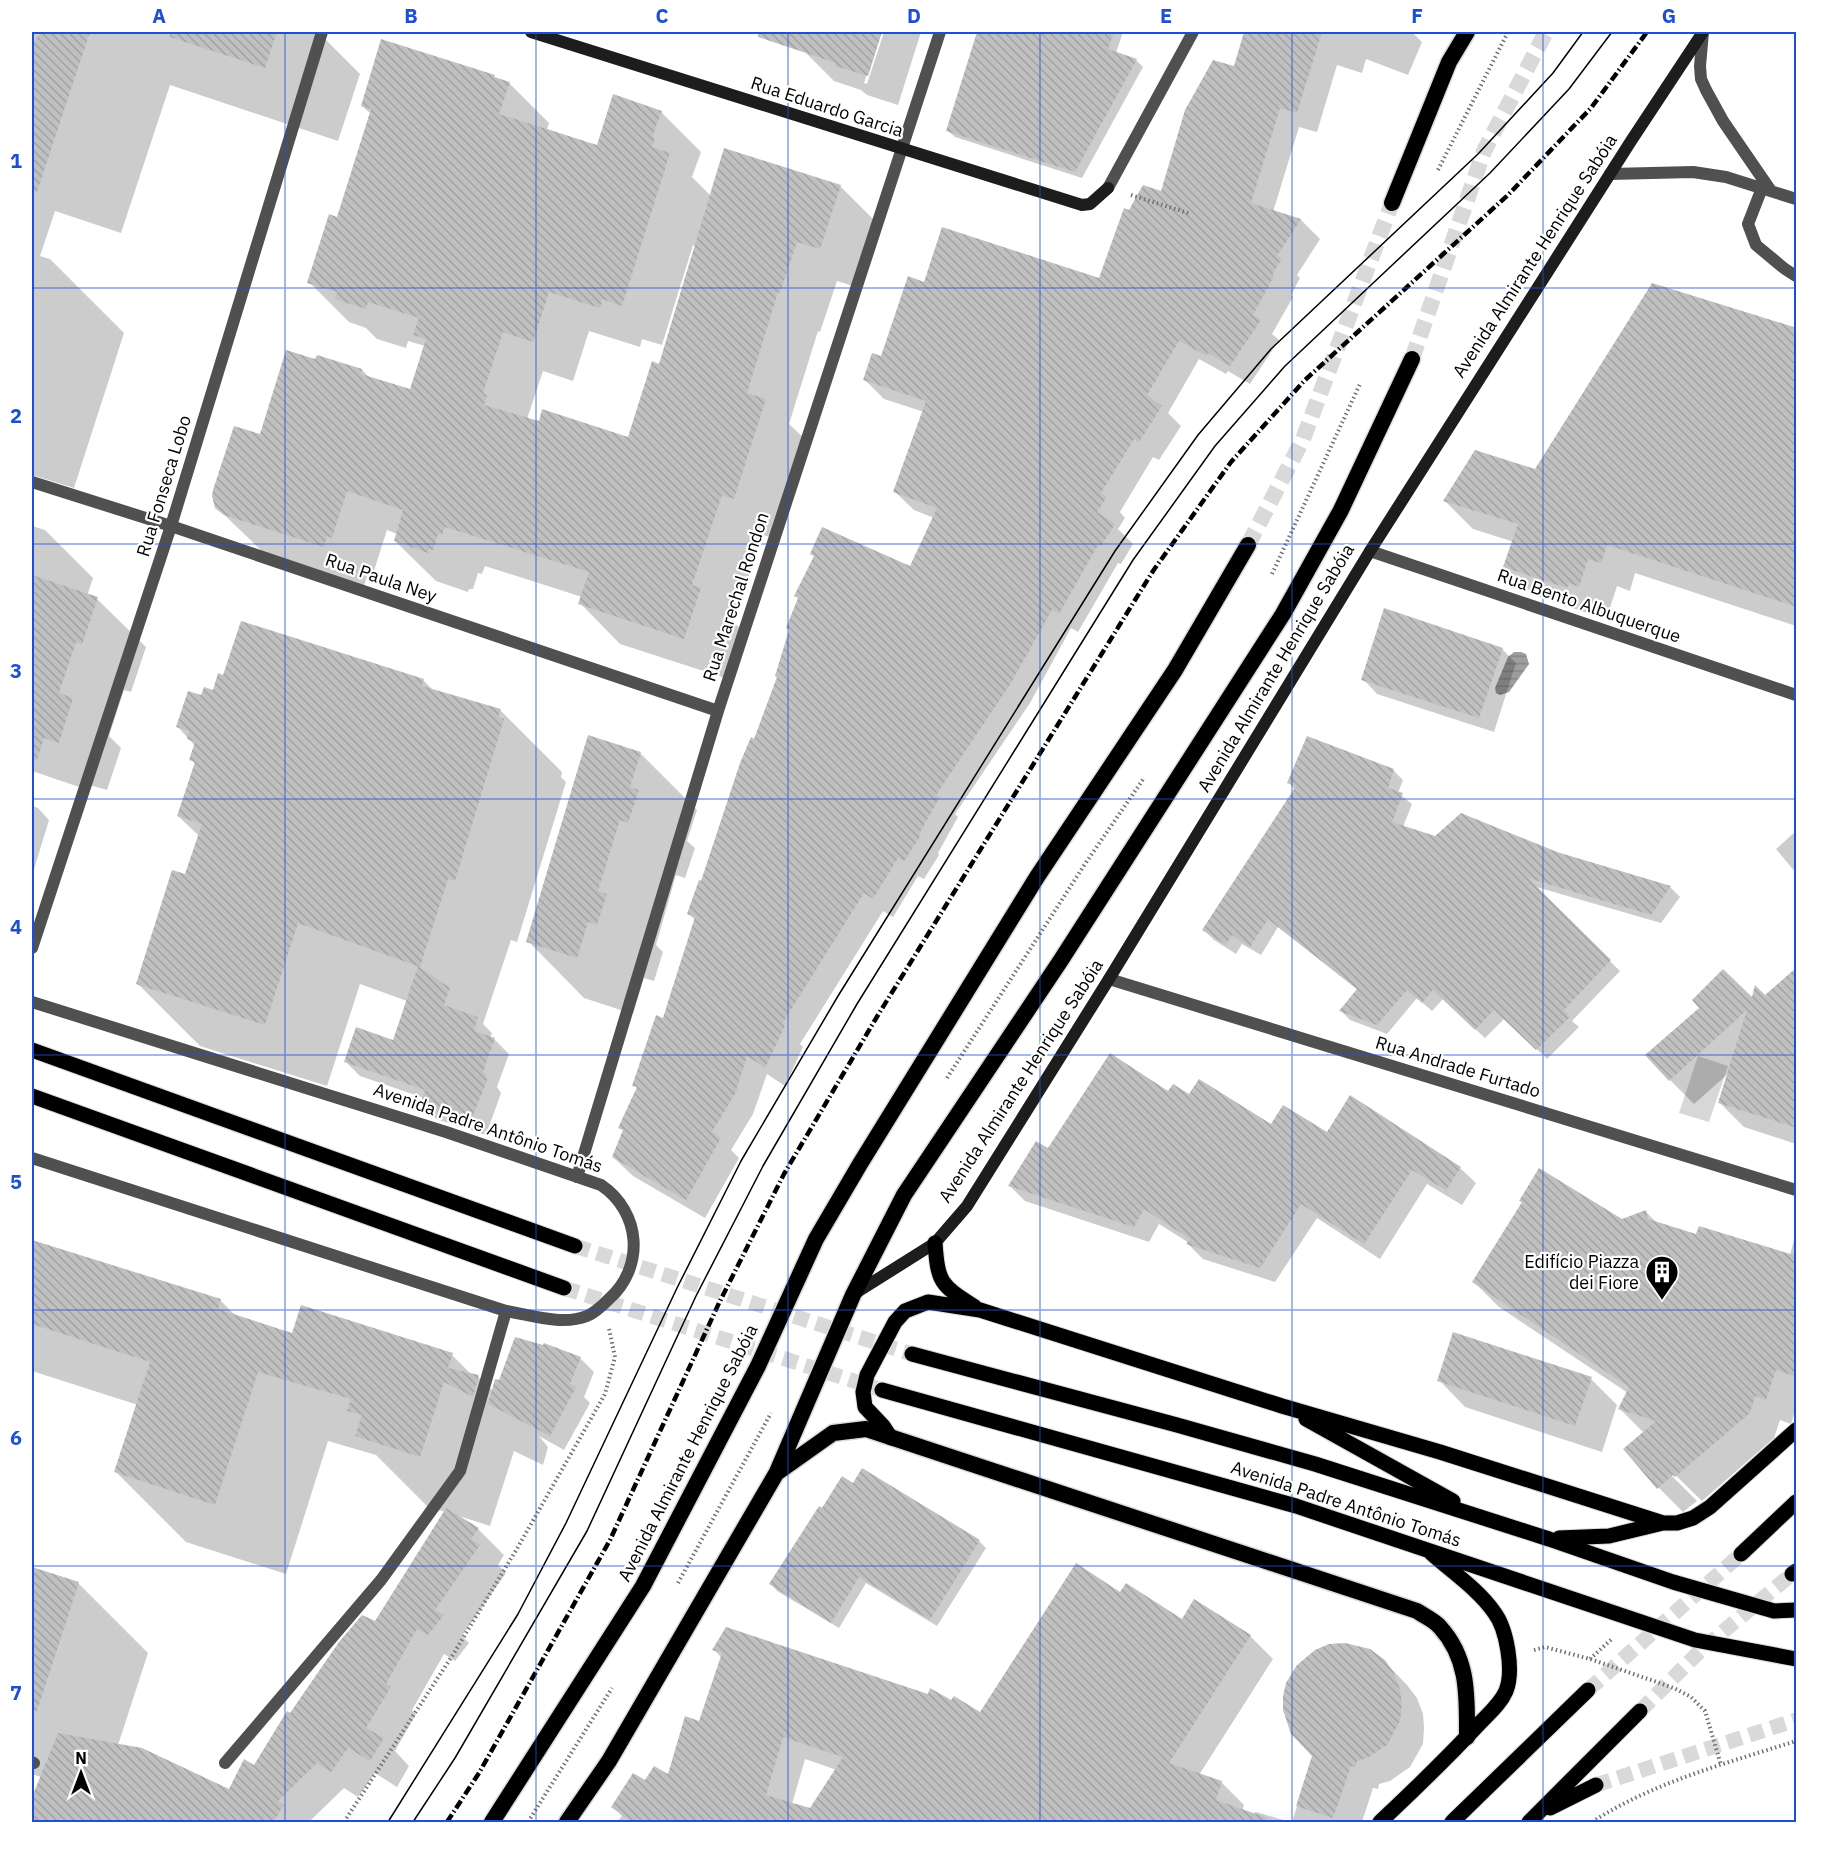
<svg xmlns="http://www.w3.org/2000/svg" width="1828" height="1854" viewBox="0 0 1828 1854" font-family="'IBM Plex Sans',sans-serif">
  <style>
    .grass { fill: #d7d7d7 }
    .water { fill: url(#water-rules) }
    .shadow { fill: #0003; fill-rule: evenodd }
    .building { fill: url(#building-back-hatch); fill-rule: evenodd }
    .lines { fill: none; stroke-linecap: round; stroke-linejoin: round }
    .primary-tunnel { stroke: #d9d9d9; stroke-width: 15; stroke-dasharray: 15 8; stroke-linecap: butt }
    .trunk-tunnel { stroke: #d9d9d9; stroke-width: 16; stroke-dasharray: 16 8; stroke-linecap: butt }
    .primary-casing { stroke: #dbdbdb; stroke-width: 17 }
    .trunk-casing { stroke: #dbdbdb; stroke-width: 19 }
    .path { stroke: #727272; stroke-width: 4; stroke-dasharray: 1.5 3; stroke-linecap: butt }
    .service { stroke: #505050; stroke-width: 12 }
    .minor { stroke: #505050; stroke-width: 12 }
    .tertiary { stroke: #505050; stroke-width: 12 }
    .secondary { stroke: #1d1d1d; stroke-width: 12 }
    .primary { stroke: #000; stroke-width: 15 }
    .trunk { stroke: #000; stroke-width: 16 }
    .tram { stroke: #000; stroke-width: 1.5 }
    .rail { stroke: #000; stroke-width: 4.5; stroke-dasharray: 9 3 1.5 3; stroke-linecap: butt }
    .grid { fill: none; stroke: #1d4ed8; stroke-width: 1.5; stroke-opacity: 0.55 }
    .labels { text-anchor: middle; stroke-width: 4.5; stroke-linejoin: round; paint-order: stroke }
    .street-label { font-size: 18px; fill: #000; stroke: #fff }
    .poi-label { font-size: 18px; fill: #000; stroke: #fff; text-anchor: end }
    .neatline { fill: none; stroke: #1d4ed8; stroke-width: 2 }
    .grid-label { font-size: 20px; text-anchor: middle; font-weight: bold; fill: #1d4ed8 }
  </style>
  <defs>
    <pattern id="water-rules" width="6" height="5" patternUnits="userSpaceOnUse" patternTransform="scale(1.5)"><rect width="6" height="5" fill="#9e9e9e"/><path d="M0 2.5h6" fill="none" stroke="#868686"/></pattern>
    <pattern id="building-back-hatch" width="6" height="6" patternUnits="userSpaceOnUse" patternTransform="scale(1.5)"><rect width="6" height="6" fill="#c0c0c0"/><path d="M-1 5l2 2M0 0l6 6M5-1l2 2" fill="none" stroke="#a3a3a3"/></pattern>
  </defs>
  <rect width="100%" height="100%" fill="#fff"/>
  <path class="grass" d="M1698 1056 1728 1066 1709 1122 1679 1113Z"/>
  <path class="water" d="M1514 652H1521L1526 654 1529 664 1509 692 1500 695 1496 693 1495 688 1508 657Z"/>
  <path class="shadow" d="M32 32H318L360 74 338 141 170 85 121 233 55 211 40 256 50 259 124 333 74 488 32 475Z
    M802 32H881L864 83 867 84 884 32H921L898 105 867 95 861 90 834 81 804 51 809 38Z
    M979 32H1123L1116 53 1136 60 1143 67 1082 178 955 137 948 131Z
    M1246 32H1412L1422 42 1408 75 1366 59 1362 73 1337 65 1317 132 1299 127 1273 212 1301 220 1320 239 1297 275 1300 278 1291 295 1293 297 1272 334 1279 340 1250 384 1228 371 1226 374 1199 359 1168 413 1181 426 1159 460 1153 457 1120 512 1125 518 1118 529 1133 544 1121 564 1118 563 1078 632 1071 628 1030 703 955 814 958 817 938 853 939 855 924 879 918 876 893 917 883 911 800 1044 803 1047 785 1086 767 1074 753 1114 731 1150 739 1158 705 1218 633 1176 613 1157 624 1131 620 1128 638 1089 634 1085 664 1020 695 920 689 914 702 883 755 741 911 568 934 518 914 510 894 491 924 412 884 399 865 380 882 358 925 284 1100 280 1130 212 1162 193 1235 68Z
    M494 76 497 80 509 83 549 123 547 129 598 147 661 112 701 152 692 177 711 196 840 186 880 226 860 288 837 281 820 332 818 331 789 424 806 440 774 538 763 535 733 622 741 629 725 678 620 644 580 603 582 597 485 566 482 574 478 573 473 589H469L468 592 436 581 395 541 397 534 387 530 372 577 367 576 364 586 265 554 216 507 261 436 317 361 362 370 369 377 411 391 425 346 408 341 406 348 377 339 366 328 349 322 309 282 338 219 371 114 362 106ZM693 245 696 246 660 366 629 438 527 419 543 371 573 381 589 331 640 347 642 339 662 345Z
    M1796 330V626L1635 573 1630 591 1617 586 1608 614 1598 611 1596 616 1534 595 1505 567 1514 542 1473 529 1445 501 1536 470Z
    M32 526 45 530 93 578 87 596 97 599 146 647 131 692 124 690 109 736 121 748 107 790 86 784 85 789 32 771Z
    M1502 649 1516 663 1494 732 1377 694 1363 679Z
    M423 680 434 691 500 710 562 772 561 777 566 782 517 942 511 940 483 1024 492 1033 490 1038 494 1039 509 1054 497 1087 501 1093 486 1135 436 1119 422 1104 424 1098 360 1076 346 1062 393 1042 407 1001 360 984 327 1086 200 1046 138 984 186 876 199 836 178 816 195 764 191 759 195 746 178 727 202 697 214 691Z
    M640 753 697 810 687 841 695 848 685 878 676 875 656 945 663 952 654 981 644 978 633 1014 584 998 528 941Z
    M1393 770 1403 780 1398 793 1412 804 1403 827 1436 838 1556 854 1671 888 1680 897 1661 923 1533 886 1620 971 1572 1021 1579 1027 1547 1059 1505 1018 1485 1038 1443 999 1432 1011 1417 998 1387 1034 1350 1020 1341 1011 1358 990 1278 927 1261 955 1242 944 1236 954 1214 940 1204 930 1295 790 1289 783Z
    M32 806 38 808 49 820 32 876Z
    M1796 831V873L1776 849Z
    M1796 969V1144L1744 1127 1719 1102 1729 1073 1694 1104 1670 1080 1752 999 1765 997Z
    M1169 1093 1190 1097 1271 1126 1327 1134 1460 1168 1476 1183 1462 1205 1427 1184 1380 1259 1317 1218 1275 1282 1203 1259 1188 1244 1189 1243 1159 1224 1149 1242 1025 1201 1010 1186 1049 1150Z
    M1646 1212 1656 1222 1697 1235 1790 1255 1796 1232V1407L1791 1424 1780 1420 1774 1438 1702 1501 1671 1471 1669 1473 1697 1501 1683 1512 1658 1487 1644 1433 1620 1409 1628 1393 1499 1307 1474 1282Z
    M32 1241 221 1301 237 1317 293 1335 452 1355 472 1375 478 1377 493 1391 580 1358 594 1372 584 1397 590 1403 564 1450 539 1436 548 1447 543 1465 514 1451 490 1526 459 1516 478 1529 504 1555 498 1565 506 1573 462 1636 469 1643 455 1661 444 1654 412 1710 416 1714 395 1751 409 1766 397 1787 375 1773 358 1797 344 1788 309 1822H32V1801L41 1777 32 1774V1568L78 1583 148 1653 118 1745 230 1791 255 1767 290 1715 375 1623 445 1512 427 1506 376 1455 328 1441 286 1574 186 1542 116 1472 138 1405 32 1371Z
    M1591 1379 1617 1405 1602 1452 1465 1407 1439 1380Z
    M863 1470 980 1542 986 1548 937 1626 866 1583 839 1628 777 1591 771 1584 822 1510 854 1485Z
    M1121 1594 1182 1621 1250 1636 1273 1659 1199 1775 1221 1782 1244 1805 1242 1811 1252 1814 1256 1812 1290 1822H617L622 1816 613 1807 646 1782 669 1777 700 1723 722 1658 713 1649 951 1702 980 1714ZM805 1759 837 1770 811 1810 792 1804Z
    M1384 1661 1407 1685 1417 1698 1423 1714 1424 1728 1423 1744 1410 1767 1390 1781 1379 1784 1378 1789 1373 1788 1362 1822H1337L1335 1820 1333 1822H1292L1313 1756Z"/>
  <path class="building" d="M41 32H90L37 192 32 191V45Z
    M170 32H277L265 68 170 37Z
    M758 32H882L868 76 835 66 836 63 758 37Z
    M977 32H1114L1108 49 1137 59 1075 172 946 131Z
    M1244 32H1322L1297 113 1280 108 1251 203 1301 219 1277 256 1282 258 1272 275 1274 276 1253 315 1261 320 1230 366 1208 353 1207 356 1179 341 1147 395 1162 406 1139 442 1134 439 1101 493 1107 497 1097 512 1115 524 1101 546 1098 545 1059 614 1052 610 1011 683 936 795 940 797 919 834 921 835 904 861 898 858 873 899 864 893 782 1024 785 1026 765 1068 747 1056 735 1094 712 1132 721 1138 686 1200 612 1157 623 1130 618 1128 637 1087 632 1086 656 1015 663 1018 672 989 695 917 687 914 699 880 701 881 740 763 751 737 754 739 777 677 775 676 789 630 786 628 798 598 794 596 814 556 810 554 822 527 910 566 937 508 893 492 926 401 863 380 872 353 881 356 908 276 924 282 942 227 1099 278 1124 208 1129 210 1143 185 1161 191 1185 110 1213 60 1234 66Z
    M381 39 495 75 494 77 510 82 499 114 597 145 613 94 662 111 652 137 655 138 652 147 670 153 622 306 602 299 600 308 549 292 533 342 503 332 483 393 487 395 484 405 539 421 542 409 628 437 652 361 659 364 724 148 841 185 820 249 797 242 780 293 778 292 747 393 766 399 734 499 722 495 692 585 701 588 684 639 578 604 589 572 445 527 442 535 438 534 433 550 429 549 428 553 394 541 403 510 347 491 332 538 327 536 324 547 224 515 215 508 212 496 213 490 234 426 260 434 286 350 315 359 317 355 362 369 361 374 410 389 426 339 413 335 419 318 368 302 366 309 335 299 337 292 307 283 329 214 337 217 371 109 361 106Z
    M1652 283 1797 328V607L1607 545 1601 563 1588 559 1579 587 1569 583 1567 588 1503 567 1518 524 1443 501 1475 450 1535 469Z
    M32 575 98 597 82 645 76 642 59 693 73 698 59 743 44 738 37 760 32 759Z
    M1384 608 1503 648 1479 718 1361 680Z
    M241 621 424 679 422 686 501 709 498 717 504 719 455 881 448 879 420 967 298 923 265 1025 136 984 172 870 185 874 202 824 177 816 195 762 189 760 195 742 187 739 189 731 176 727 188 691 201 695 204 687 213 690 218 673 223 675Z
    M588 735 641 752 630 787 639 790 628 823 620 820 598 891 607 894 597 925 588 922 577 958 526 942Z
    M1307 736 1394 769 1388 788 1403 793 1392 822 1435 836 1461 813 1557 852 1671 886 1651 915 1528 878 1611 960 1564 1010 1570 1017 1536 1050 1494 1010 1475 1030 1433 990 1422 1003 1407 990 1377 1025 1339 1011 1357 989 1268 919 1250 947 1232 935 1226 945 1202 930 1296 786 1287 783Z
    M418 966 450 988 444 1005 478 1017 474 1031 495 1038 483 1072 486 1074 485 1076 488 1078 471 1121 420 1105 425 1090 344 1062 356 1027 393 1040Z
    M1797 967V1128L1718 1103 1747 1010 1669 1081 1645 1055 1699 1008 1692 1000 1723 969 1752 997 1755 985 1765 995Z
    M1110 1053 1168 1091 1173 1084 1189 1094 1199 1079 1271 1124 1283 1105 1327 1132 1350 1095 1461 1167 1446 1190 1412 1170 1364 1244 1301 1204 1260 1268 1186 1244 1190 1239 1144 1209 1134 1227 1008 1186 1036 1141 1048 1148Z
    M1539 1168 1622 1219 1646 1210 1648 1219 1696 1234 1699 1226 1797 1256V1377L1776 1370 1766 1400 1755 1396 1750 1413 1675 1477 1673 1475 1657 1489 1623 1449 1656 1421 1618 1409 1629 1387 1472 1282 1522 1202 1519 1201Z
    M32 1240 221 1299 218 1309 292 1333 301 1305 453 1353 448 1368 479 1375 473 1397 444 1382 420 1457 355 1436 362 1415 347 1411 351 1399 258 1372 215 1505 114 1472 150 1362 32 1324Z
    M1453 1332 1592 1377 1575 1426 1437 1381Z
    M515 1337 543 1345 544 1343 581 1357 570 1384 576 1387 550 1436 488 1404 495 1379 499 1380Z
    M862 1468 980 1540 930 1620 859 1577 831 1623 769 1584 819 1506 822 1508 842 1476 853 1483Z
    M446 1508 479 1528 471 1539 480 1545 435 1610 444 1615 428 1635 417 1629 386 1684 391 1687 366 1728 384 1738 370 1761 348 1748 331 1772 317 1763 278 1801 284 1805 273 1822H32V1797L58 1733 142 1748 229 1789 244 1759 254 1765 287 1711 290 1713 339 1642 362 1615 375 1621Z
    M1076 1563 1120 1592 1126 1583 1182 1619 1194 1599 1251 1635 1169 1763 1222 1781 1216 1800 1268 1818 1267 1822H632L611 1807 633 1773 645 1780 654 1766 668 1774 685 1716 699 1721 722 1653 712 1650 726 1627 928 1694 930 1688 951 1700 954 1696 980 1712ZM783 1737 843 1757 810 1808 766 1795Z
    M32 1567 79 1582 37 1711 32 1710Z
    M1345 1643 1370 1649 1385 1660 1394 1673 1400 1689 1402 1704 1400 1721 1387 1745 1367 1758 1357 1761 1355 1767 1351 1766 1333 1818 1296 1806 1312 1756 1291 1734 1283 1710V1696L1286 1683 1297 1665 1315 1650 1329 1644Z"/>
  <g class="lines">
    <path class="primary-tunnel" d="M575 1246 912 1354
      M564 1288 882 1390
      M1588 1690 1741 1554
      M1640 1711 1701 1650 1792 1574
      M1596 1785 1796 1720"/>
    <path class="trunk-tunnel" d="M1412 359 1484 151 1546 32
      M1248 545 1303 439 1392 203"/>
    <g class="primary-casing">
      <path id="primary" d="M32 1050 575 1246
        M32 1096 564 1288
        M935 1243C938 1284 941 1285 975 1307
        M912 1354 1177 1425 1315 1464 1549 1539 1673 1582 1774 1611 1796 1610
        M882 1390 1296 1506 1695 1640 1796 1659
        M1306 1419 1453 1501
        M891 1438 883 1426 865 1407 863 1392 867 1375 895 1322 905 1311 928 1302 980 1310 1282 1406 1440 1452 1663 1523
        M1559 1538 1609 1536 1663 1523H1677L1693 1518 1710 1507 1796 1430
        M1741 1554 1796 1502
        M1792 1574 1796 1571
        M1550 1808 1596 1785
        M1380 1822C1413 1791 1446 1759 1477 1726 1487 1715 1500 1705 1506 1691 1514 1671 1507 1629 1494 1612 1478 1589 1452 1572 1431 1553
        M1452 1822 1588 1690
        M1529 1822 1640 1711"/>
    </g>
    <g class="trunk-casing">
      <path id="trunk" d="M1392 203 1449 62 1467 32
        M778 1472 833 1433 866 1429 1417 1611C1424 1616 1434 1620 1440 1627 1469 1659 1467 1696 1467 1737
        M492 1822 643 1586 758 1366 816 1239 860 1164 1037 877 1175 670 1248 545
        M567 1822 609 1761 777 1472 853 1295 904 1195 1061 960 1283 614 1341 510 1412 359"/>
    </g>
    <path class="path" d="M1438 170 1508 32
      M1131 195 1191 214
      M1272 574 1360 384
      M947 1078 1085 864 1144 778
      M678 1583 771 1413
      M1534 1650 1545 1647 1590 1659 1674 1688 1691 1697 1705 1711 1721 1765
      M1590 1659 1613 1638
      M344 1822 454 1653 518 1547 605 1394 615 1357 609 1329
      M528 1822 612 1688
      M1592 1822C1654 1782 1727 1763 1796 1741"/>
    <path class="service" d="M1762 188 1748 224 1756 245 1785 269 1796 276
      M225 1763 381 1580 460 1471 506 1311"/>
    <path class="minor" d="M1703 32 1700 66 1701 79 1706 90 1723 121 1771 191
      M1610 174 1693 172 1726 177 1796 199
      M1108 188 1193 32
      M32 482 171 526 718 711
      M1370 551 1796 695
      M32 948 171 526 322 32
      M1109 979 1796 1190
      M577 1177 718 711 940 32
      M32 1762 34 1763"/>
    <path class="tertiary" d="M32 1002 446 1132 601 1185C641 1212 645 1267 609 1299 603 1305 595 1313 587 1316 562 1326 531 1315 506 1311L32 1158"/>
    <path class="secondary" d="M531 32 1082 205 1090 204 1108 188
      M854 1294 935 1243 967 1206 1109 979 1370 551 1631 141 1703 32"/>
    <use href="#primary" class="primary"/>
    <use href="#trunk" class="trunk"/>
    <path class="tram" d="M388 1822 518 1614 566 1523 677 1288 741 1161 838 996 1115 551 1198 435 1271 349 1478 154 1553 73 1583 32
      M413 1822 455 1758 587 1531 696 1296 763 1166 857 1004 1133 560 1215 446 1285 366 1490 173 1569 89 1612 32"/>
    <path class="rail" d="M447 1822 479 1773 610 1540 719 1303 784 1174 878 1015 1153 571 1231 462 1305 380 1508 195 1591 108 1647 32"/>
  </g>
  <path class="grid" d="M285 32V1822M536 32V1822M788 32V1822M1040 32V1822M1292 32V1822M1543 32V1822M32 288H1796M32 544H1796M32 799H1796M32 1055H1796M32 1310H1796M32 1566H1796"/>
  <defs>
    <g id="building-pin" transform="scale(1.725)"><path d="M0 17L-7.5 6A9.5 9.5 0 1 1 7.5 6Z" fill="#000" stroke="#fff"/><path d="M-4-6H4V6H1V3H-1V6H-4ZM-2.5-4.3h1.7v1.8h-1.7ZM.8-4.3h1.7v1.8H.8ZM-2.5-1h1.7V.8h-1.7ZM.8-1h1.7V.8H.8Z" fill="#fff"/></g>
  </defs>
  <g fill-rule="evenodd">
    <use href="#building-pin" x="1662" y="1272"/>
  </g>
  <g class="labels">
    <g class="street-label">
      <text transform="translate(827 107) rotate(18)" y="6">Rua Eduardo Garcia</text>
      <text transform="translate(1535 256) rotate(-57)" y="6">Avenida Almirante Henrique Sabóia</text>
      <text transform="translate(164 486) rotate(-73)" y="6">Rua Fonseca Lobo</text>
      <text transform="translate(381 578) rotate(19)" y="6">Rua Paula Ney</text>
      <text transform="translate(736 597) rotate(-72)" y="6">Rua Marechal Rondon</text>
      <text transform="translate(1589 606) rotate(19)" y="6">Rua Bento Albuquerque</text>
      <text transform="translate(1276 668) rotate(-59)" y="6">Avenida Almirante Henrique Sabóia</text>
      <text transform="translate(1458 1067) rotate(17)" y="6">Rua Andrade Furtado</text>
      <text transform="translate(1021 1081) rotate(-57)" y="6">Avenida Almirante Henrique Sabóia</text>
      <text transform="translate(488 1128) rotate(19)" y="6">Avenida Padre Antônio Tomás</text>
      <text transform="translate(688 1453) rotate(-63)" y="6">Avenida Almirante Henrique Sabóia</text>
      <text transform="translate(1346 1504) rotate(18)" y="6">Avenida Padre Antônio Tomás</text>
    </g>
    <g class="poi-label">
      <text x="1639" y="1268">Edifício Piazza<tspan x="1639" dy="21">dei Fiore</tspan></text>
    </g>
  </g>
  <rect width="1828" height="1854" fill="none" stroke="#ffffff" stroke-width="66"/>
  <g transform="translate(81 1773)" stroke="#ffffff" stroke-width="4.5" paint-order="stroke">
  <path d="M0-4.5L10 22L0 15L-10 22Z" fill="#000000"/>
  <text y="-9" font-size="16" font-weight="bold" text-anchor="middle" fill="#000000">N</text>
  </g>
  <rect x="33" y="33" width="1762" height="1788" class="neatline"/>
  <g class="grid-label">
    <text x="159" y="23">A</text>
    <text x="411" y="23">B</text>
    <text x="662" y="23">C</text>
    <text x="914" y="23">D</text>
    <text x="1166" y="23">E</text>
    <text x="1417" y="23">F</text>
    <text x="1669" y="23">G</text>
    <text x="16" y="168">1</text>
    <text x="16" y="423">2</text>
    <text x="16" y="678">3</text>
    <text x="16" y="934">4</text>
    <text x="16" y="1189">5</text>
    <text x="16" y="1445">6</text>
    <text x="16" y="1700">7</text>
  </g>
</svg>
